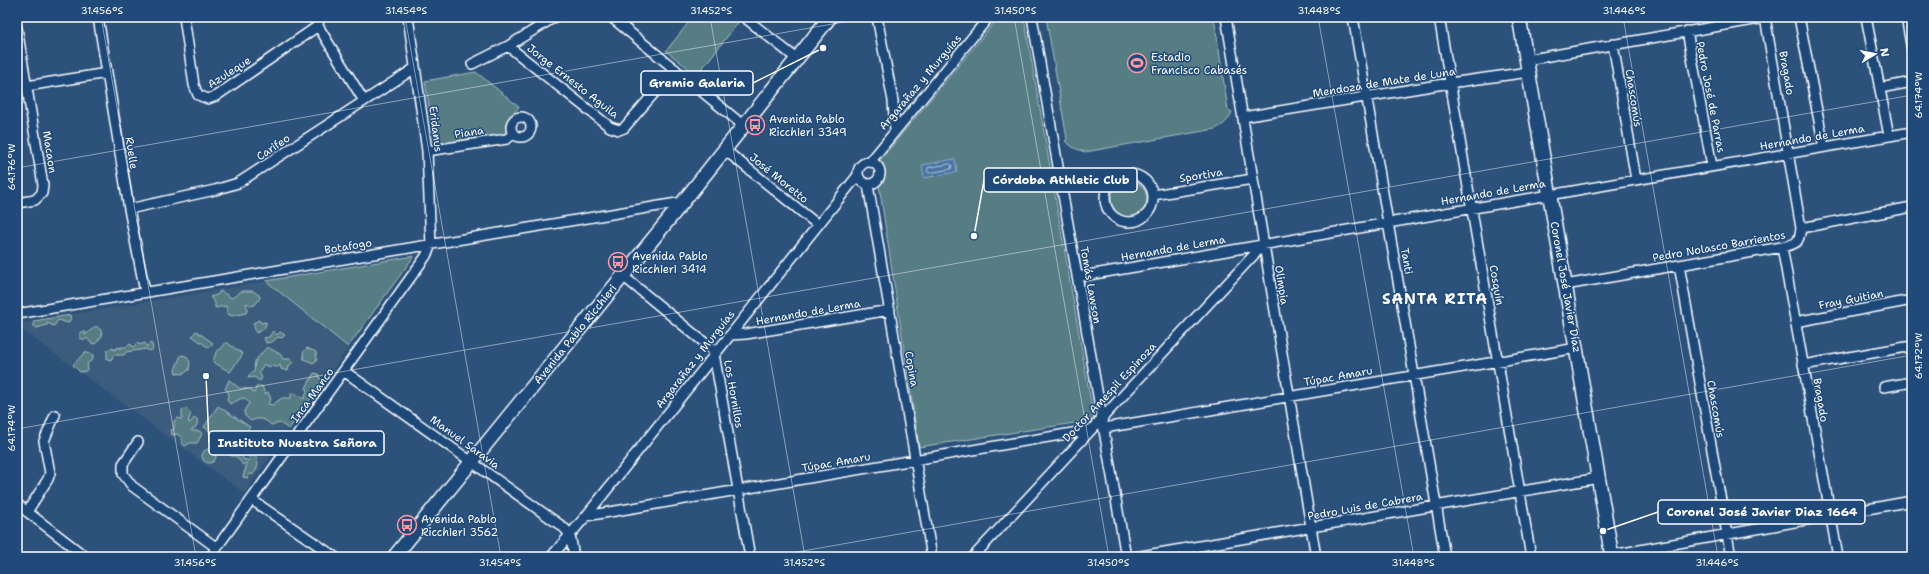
<svg xmlns="http://www.w3.org/2000/svg" width="1929" height="574" viewBox="0 0 1929 574" font-family="'Shantell Sans',sans-serif">
  <style>
    .built { fill: #3b5b7c }
    .green { fill: #567d83; stroke: #aabec1 }
    .water { fill: #4874a3; stroke: #91acc8 }
    .lines { fill: none; stroke-linecap: round; stroke-linejoin: round }
    .shore { stroke: #b6c7da; stroke-width: 1 }
    .street-casing { stroke: #fff; stroke-width: 12 }
    .secondary-casing { stroke: #fff; stroke-width: 16 }
    .street { stroke: #1f4a7a; stroke-width: 9 }
    .secondary { stroke: #1f4a7a; stroke-width: 13 }
    .ticks { fill: none; stroke: #fff; stroke-width: 1; stroke-opacity: 0.45 }
    .labels { text-anchor: middle; stroke-width: 3; stroke-linejoin: round; paint-order: stroke }
    .poi-label { font-size: 11px; fill: #fff; stroke: #1f4a7a; text-anchor: start }
    .street-label { font-size: 11px; fill: #fff; stroke: #1f4a7a }
    .district-label { font-size: 15px; font-weight: bold; letter-spacing: 1px; fill: #fff; stroke: #1f4a7a }
    .leader { fill: none; stroke: #fff; stroke-width: 1.5 }
    .callout-dot { fill: #fff; stroke: #1f4a7a; stroke-width: 1.5 }
    .callout { fill: #1f4a7a; stroke: #fff; stroke-width: 1.5 }
    .callout-label { font-size: 12px; text-anchor: middle; font-weight: bold; fill: #fff }
    .neatline { fill: none; stroke: #fff; stroke-width: 1.5 }
    .ticks-label { font-size: 10px; text-anchor: middle; fill: #fff }
  </style>
  <rect width="100%" height="100%" fill="#2c527b"/>
  <filter id="ink" filterUnits="userSpaceOnUse"><feTurbulence type="fractalNoise" baseFrequency=".025" numOctaves="2"/><feDisplacementMap in="SourceGraphic" scale="8" xChannelSelector="R" yChannelSelector="G"/><feConvolveMatrix kernelMatrix="1 2 1 2 8 2 1 2 1" color-interpolation-filters="sRGB"/></filter>
  <g filter="url(#ink)">
    <path class="built" d="M414 256 244 493 17 326V324L34 321Z"/>
    <path class="green" d="M693 17H730L738 23 697 75 666 51Z
      M999 17H1024L1094 420 919 447 876 165Z
      M1046 17H1214L1228 110 1232 112C1228 121 1224 125 1215 129L1085 152 1074 148 1065 141 1067 139Z
      M476 72 519 107 509 118 506 132 502 136 435 145 425 81Z
      M1111 199a18 18 0 1 1 36 0a18 18 0 1 1-36 0Z
      M414 256 348 347 266 281Z
      M220 291 232 298 242 291H253L259 295 260 298 255 305 251 306 247 303 246 305 248 308 246 313 232 316 228 314 226 306 215 308V303L210 297 217 295Z
      M70 315 71 319 68 323 58 320 54 326 47 323V325L37 328 33 325 34 321Z
      M259 320 261 323 266 322V324L264 329 256 333 253 323Z
      M96 326 101 330 102 336 95 344 91 343 87 338 85 340 80 338V332H85V335Z
      M196 331 213 343 209 348 192 336Z
      M273 331 277 335 280 332 285 335 282 338 278 337 272 342 266 343 264 338 269 337Z
      M226 342 243 354 230 372 213 362 216 352 222 348Z
      M138 343 140 345 145 343 147 347 150 343 152 344 153 349 150 351 146 349 126 352 124 355H114L111 360 107 359V350L113 348 114 350 118 347 120 349 121 347H126L131 344 133 347Z
      M267 347 280 354 283 359H291L294 361 289 366 288 371 281 369 280 365 278 367 266 366 264 364 259 372 262 378 260 381 254 377 248 378 250 374 254 372 255 361Z
      M307 348 316 352 317 360 313 363 304 359 303 353Z
      M85 352 93 355V359L87 364 88 367 86 371 80 372 73 365Z
      M181 355 186 356 190 362 189 370 182 374 176 373 175 370Z
      M314 373 318 374 322 383 289 429 280 423 271 425C266 419 258 417 251 421L245 416 244 411 249 403 246 399 242 398 230 404 227 400 229 393 225 389 229 380 239 388 251 389 254 393 257 386H262L265 394 268 392 271 399 268 404 272 405 282 398H291V394L295 393 304 399 307 392 306 388Z
      M218 406 250 427 238 445 243 459 249 461V456L253 453C260 460 259 469 252 475L250 473 248 478 243 477 247 463 243 465 236 456H231L227 448 230 444 204 427Z
      M186 408 191 413 188 422 190 423 193 419 196 418 198 421 196 427 192 429V431H200L202 434 197 443H190L185 446 182 443V437L177 434 172 435 171 430 174 429V421L177 418 182 419V411Z
      M202 456a7 7 0 1 1 14 0a7 7 0 1 1-14 0Z"/>
    <path class="water" d="M955 159 957 172 924 178 922 165Z"/>
    <g class="lines">
      <path class="shore" d="M950 164 952 165 951 169 929 173 927 171 928 168Z"/>
      <g class="street-casing">
        <path id="street" d="M98 17 129 209 145 292
          M184 17 194 85 198 95 208 99 216 96 318 26
          M319 17 318 26 364 101
          M611 17 744 126
          M744 17 797 59
          M877 17 893 101 895 131
          M1032 17 1126 557
          M1226 17 1316 557
          M1353 17 1445 557
          M1439 17 1531 557
          M1799 17 1824 147
          M1866 17 1889 136
          M1906 17 1912 50
          M17 28 43 185 42 193 35 200 17 203
          M1687 31 1712 166
          M1613 44 1636 180
          M508 46 610 127 619 130 624 128 675 69
          M1526 60 1765 18
          M472 64 508 46 555 17
          M27 86 107 73
          M1880 88 1912 82
          M511 127a10 10 0 1 1 20 0a10 10 0 1 1-20 0Z
          M1243 117 1450 83 1529 72
          M725 150 818 225
          M427 151 507 139 513 134
          M858 173a11 11 0 1 1 22 0a11 11 0 1 1-22 0Z
          M870 162 989 17
          M1105 198a24 24 0 1 1 48 0a24 24 0 1 1-48 0Z
          M868 185 932 557
          M1153 195 1253 179
          M129 209 215 190 238 183 415 68
          M1801 228 1912 207
          M1782 247 1838 557
          M1679 265 1731 557
          M623 276 711 348 714 354 750 557
          M1077 277 1912 132
          M1565 285 1782 247C1796 244 1799 244 1801 228L1765 17
          M17 314 683 202
          M1795 322 1912 300
          M730 335 746 334 890 310
          M1803 365 1912 346
          M344 371 563 527 570 534 574 557
          M1884 387 1912 382
          M1104 428 1577 348
          M138 442 123 464V474L132 486 217 548
          M252 500 335 557
          M17 504 86 557
          M27 512 48 479 50 473 44 441 55 415
          M586 516 1090 430
          M1612 555 1912 501
          M210 557 426 256 431 245 427 151 408 17
          M551 557 586 516 858 175
          M973 557 1264 244
          M1135 557 1599 478"/>
      </g>
      <g class="secondary-casing">
        <path id="secondary" d="M1519 17 1612 557
          M394 557 683 202 830 17"/>
      </g>
      <use href="#street" class="street"/>
      <use href="#secondary" class="secondary"/>
    </g>
  </g>
  <path class="ticks" d="M101 17 196 557M405 17 501 557M710 17 805 557M1014 17 1109 557M1318 17 1414 557M1623 17 1718 557M17 168 872 17M17 429 1912 95M769 557 1912 355"/>
  <defs>
    <g id="stadium-ring" transform="scale(1)"><circle r="9.5" fill="#1f4a7a" stroke="#ff9aa2" stroke-width="1.5"/><path d="M0-5a6.5 5 0 1 0 0 10a6.5 5 0 1 0 0-10ZM-3.5-1.8h7v3.6h-7Z" fill="#ff9aa2"/></g>
    <g id="bus-ring" transform="scale(1)"><circle r="9.5" fill="#1f4a7a" stroke="#ff9aa2" stroke-width="1.5"/><path d="M-5-6H5V4H4V6H2V4H-2V6H-4V4H-5ZM-3.5-4V0h7V-4ZM-3.5 1.2v1.5H-2V1.2ZM2 1.2v1.5H3.5V1.2Z" fill="#ff9aa2"/></g>
  </defs>
  <g fill-rule="evenodd">
    <use href="#stadium-ring" x="1137" y="63"/>
    <use href="#bus-ring" x="755" y="125"/>
    <use href="#bus-ring" x="618" y="262"/>
    <use href="#bus-ring" x="407" y="525"/>
  </g>
  <g class="labels">
    <g class="poi-label">
      <text x="1151" y="61">Estadio<tspan x="1151" dy="13">Francisco Cabasés</tspan></text>
      <text x="769" y="123">Avenida Pablo<tspan x="769" dy="13">Ricchieri 3349</tspan></text>
      <text x="632" y="260">Avenida Pablo<tspan x="632" dy="13">Ricchieri 3414</tspan></text>
      <text x="421" y="523">Avenida Pablo<tspan x="421" dy="13">Ricchieri 3562</tspan></text>
    </g>
    <g class="street-label">
      <text transform="translate(229 72) rotate(-33)" y="4">Azuleque</text>
      <text transform="translate(1787 73) rotate(80)" y="4">Bragado</text>
      <text transform="translate(573 81) rotate(38)" y="4">Jorge Ernesto Aguila</text>
      <text transform="translate(920 82) rotate(-50)" y="4">Argarañaz y Murguías</text>
      <text transform="translate(1384 82) rotate(-9)" y="4">Mendoza de Mate de Luna</text>
      <text transform="translate(1711 97) rotate(79)" y="4">Pedro José de Parras</text>
      <text transform="translate(1634 98) rotate(81)" y="4">Chascomús</text>
      <text transform="translate(436 129) rotate(83)" y="4">Eridanus</text>
      <text transform="translate(469 132) rotate(-9)" y="4">Piana</text>
      <text transform="translate(1812 137) rotate(-10)" y="4">Hernando de Lerma</text>
      <text transform="translate(273 147) rotate(-34)" y="4">Carifeo</text>
      <text transform="translate(50 152) rotate(81)" y="4">Macaon</text>
      <text transform="translate(132 153) rotate(81)" y="4">Ruelle</text>
      <text transform="translate(1201 175) rotate(-9)" y="4">Sportiva</text>
      <text transform="translate(779 178) rotate(39)" y="4">José Moretto</text>
      <text transform="translate(1493 192) rotate(-10)" y="4">Hernando de Lerma</text>
      <text transform="translate(348 246) rotate(-9)" y="4">Botafogo</text>
      <text transform="translate(1719 246) rotate(-10)" y="4">Pedro Nolasco Barrientos</text>
      <text transform="translate(1173 248) rotate(-10)" y="4">Hernando de Lerma</text>
      <text transform="translate(1407 261) rotate(80)" y="4">Tanti</text>
      <text transform="translate(1091 285) rotate(80)" y="4">Tomás Lawson</text>
      <text transform="translate(1282 285) rotate(81)" y="4">Olimpia</text>
      <text transform="translate(1497 285) rotate(80)" y="4">Cosquín</text>
      <text transform="translate(1566 287) rotate(80)" y="4">Coronel José Javier Díaz</text>
      <text transform="translate(1851 299) rotate(-11)" y="4">Fray Guitian</text>
      <text transform="translate(808 312) rotate(-10)" y="4">Hernando de Lerma</text>
      <text transform="translate(575 334) rotate(-51)" y="4">Avenida Pablo Ricchieri</text>
      <text transform="translate(695 359) rotate(-52)" y="4">Argarañaz y Murguías</text>
      <text transform="translate(912 369) rotate(80)" y="4">Copina</text>
      <text transform="translate(1338 376) rotate(-10)" y="4">Túpac Amaru</text>
      <text transform="translate(1109 392) rotate(-47)" y="4">Doctor Amespil Espinoza</text>
      <text transform="translate(734 394) rotate(80)" y="4">Los Hornillos</text>
      <text transform="translate(312 395) rotate(-54)" y="4">Inca Manco</text>
      <text transform="translate(1821 400) rotate(80)" y="4">Bragado</text>
      <text transform="translate(1716 409) rotate(80)" y="4">Chascomús</text>
      <text transform="translate(465 442) rotate(36)" y="4">Manuel Saravia</text>
      <text transform="translate(836 462) rotate(-10)" y="4">Túpac Amaru</text>
      <text transform="translate(1365 506) rotate(-10)" y="4">Pedro Luis de Cabrera</text>
    </g>
    <g class="district-label">
      <text x="1435" y="304">SANTA RITA</text>
    </g>
  </g>
  <path class="leader" d="M823 48L753 83M974 236L984 180M206 376L209 443M1603 531L1658 512"/>
  <g class="callout-dot">
    <circle cx="823" cy="48" r="4"/>
    <circle cx="974" cy="236" r="4"/>
    <circle cx="206" cy="376" r="4"/>
    <circle cx="1603" cy="531" r="4"/>
  </g>
  <g class="callout">
    <rect x="641" y="71" width="112" height="24" rx="4"/>
    <rect x="984" y="168" width="153" height="24" rx="4"/>
    <rect x="209" y="431" width="175" height="24" rx="4"/>
    <rect x="1658" y="500" width="207" height="24" rx="4"/>
  </g>
  <g class="callout-label">
    <text x="697" y="87">Gremio Galeria</text>
    <text x="1061" y="184">Córdoba Athletic Club</text>
    <text x="297" y="447">Instituto Nuestra Señora</text>
    <text x="1762" y="516">Coronel José Javier Diaz 1664</text>
  </g>
  <rect width="1929" height="574" fill="none" stroke="#1f4a7a" stroke-width="44"/>
  <g transform="translate(1875 54) rotate(80)" stroke="#1f4a7a" stroke-width="3" paint-order="stroke">
  <path d="M0-3L7 15L0 10L-7 15Z" fill="#ffffff"/>
  <text y="-6" font-size="11" font-weight="bold" text-anchor="middle" fill="#ffffff">N</text>
  </g>
  <rect x="22" y="22" width="1885" height="530" class="neatline"/>
  <g class="ticks-label">
    <text x="102" y="14">31.456°S</text>
    <text x="406" y="14">31.454°S</text>
    <text x="711" y="14">31.452°S</text>
    <text x="1015" y="14">31.450°S</text>
    <text x="1319" y="14">31.448°S</text>
    <text x="1624" y="14">31.446°S</text>
    <text transform="translate(1918 95) rotate(-90)" y="4">64.174°W</text>
    <text transform="translate(11 167) rotate(-90)" y="4">64.176°W</text>
    <text transform="translate(1918 356) rotate(-90)" y="4">64.172°W</text>
    <text transform="translate(11 428) rotate(-90)" y="4">64.174°W</text>
    <text x="195" y="566">31.456°S</text>
    <text x="500" y="566">31.454°S</text>
    <text x="804" y="566">31.452°S</text>
    <text x="1108" y="566">31.450°S</text>
    <text x="1413" y="566">31.448°S</text>
    <text x="1717" y="566">31.446°S</text>
  </g>
</svg>
